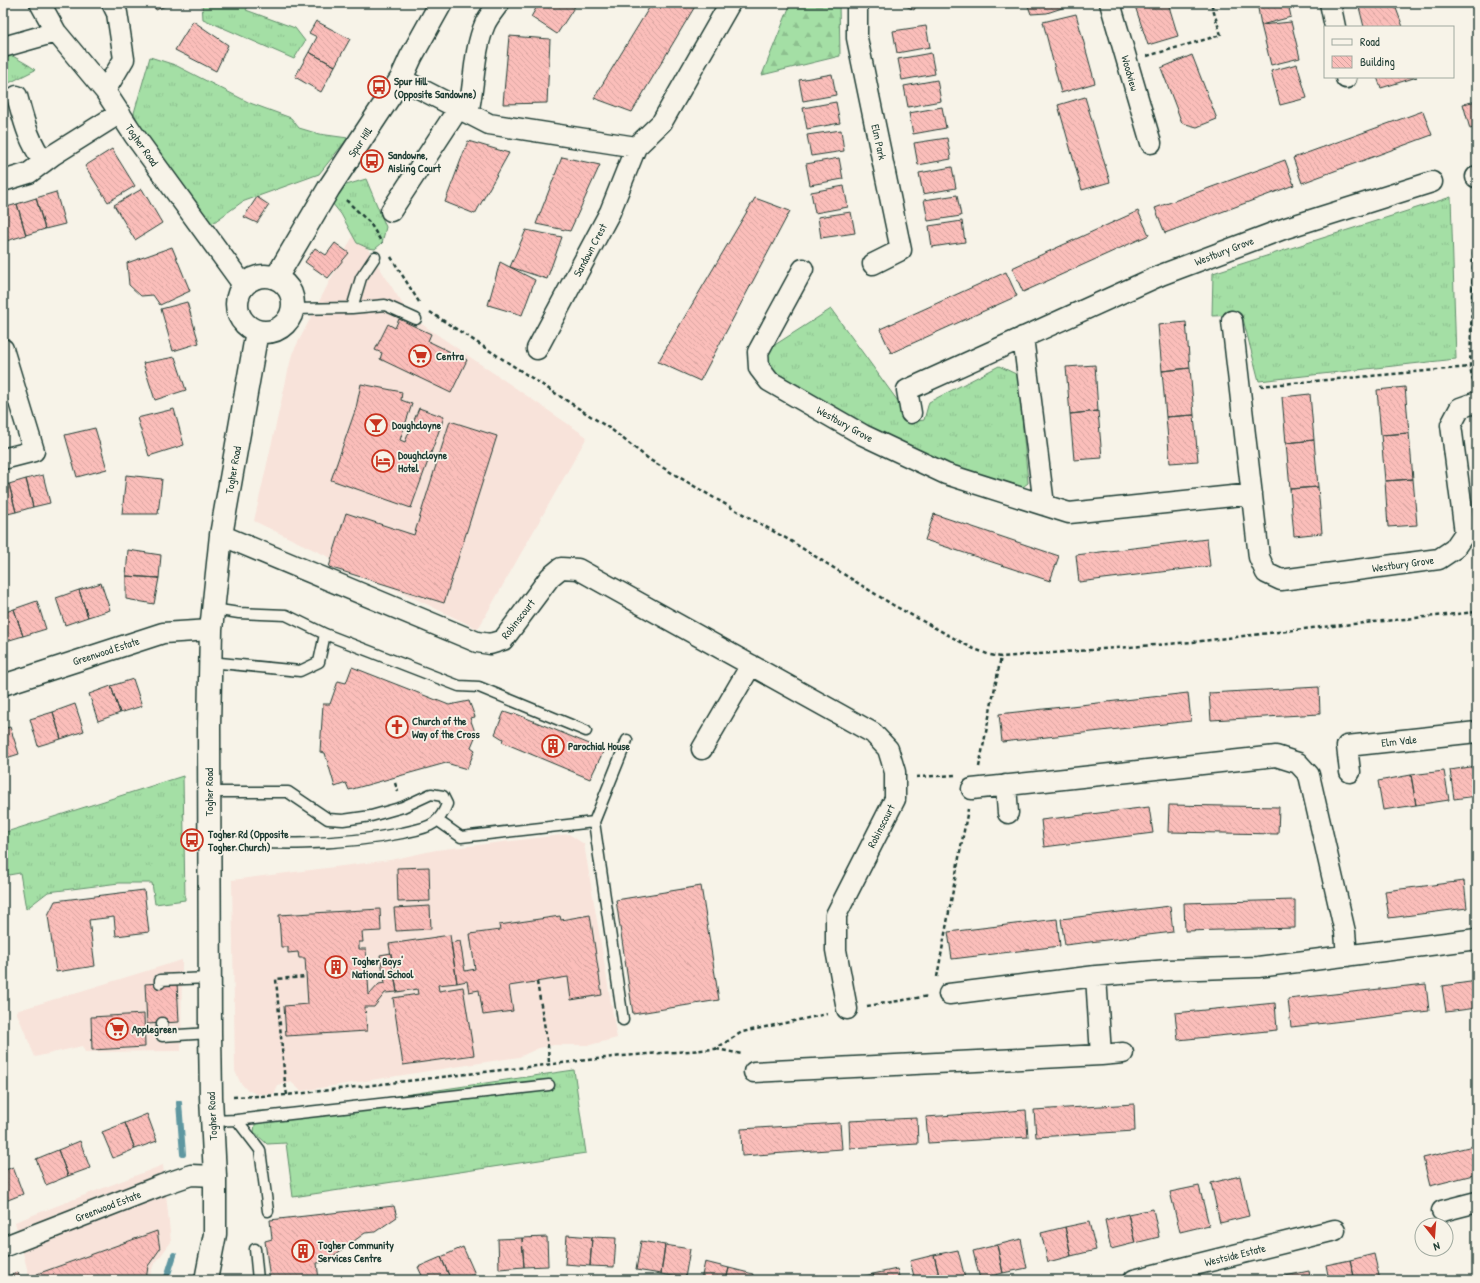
<svg xmlns="http://www.w3.org/2000/svg" width="1480" height="1283" viewBox="0 0 1480 1283" font-family="'Patrick Hand',sans-serif">
  <style>
    .built { fill: #f8e3da }
    .grass { fill: url(#grass-tufts); stroke: #628e6c }
    .forest { fill: url(#forest-firs); stroke: #628e6c }
    .lines { fill: none; stroke-linecap: round; stroke-linejoin: round }
    .stream { stroke: #5e97a0; stroke-width: 6 }
    .building { fill: url(#building-back-hatch); stroke: #1f3d34 }
    .service-casing { stroke: #1f3d34; stroke-width: 13 }
    .minor-casing { stroke: #1f3d34; stroke-width: 23 }
    .tertiary-casing { stroke: #1f3d34; stroke-width: 25 }
    .path { stroke: #1f3d34; stroke-width: 2.5; stroke-dasharray: 4 3; stroke-linecap: butt }
    .service { stroke: #f7f3e8; stroke-width: 10 }
    .minor { stroke: #f7f3e8; stroke-width: 20 }
    .tertiary { stroke: #f7f3e8; stroke-width: 22 }
    .labels { text-anchor: middle; stroke-width: 3.5; stroke-linejoin: round; paint-order: stroke }
    .street-label { font-size: 11px; fill: #1f3d34; stroke: #f7f3e8 }
    .poi-label { font-size: 11px; font-weight: bold; fill: #1f3d34; stroke: #f7f3e8; text-anchor: start }
  </style>
  <defs>
    <pattern id="grass-tufts" width="24" height="20" patternUnits="userSpaceOnUse"><rect width="24" height="20" fill="#a4dfa5"/><path d="M3 7l-1-3M5 7V3M7 7l1-3M15 17l-1-3M17 17v-4M19 17l1-3" fill="none" stroke="#8dc08f"/></pattern>
    <pattern id="forest-firs" width="22" height="20" patternUnits="userSpaceOnUse"><rect width="22" height="20" fill="#a4dfa5"/><path d="M5 1l3.5 6h-7zM16 11l3.5 6h-7z" fill="#8dc08f"/></pattern>
    <pattern id="building-back-hatch" width="6" height="6" patternUnits="userSpaceOnUse"><rect width="6" height="6" fill="#fbbeba"/><path d="M-1 5l2 2M0 0l6 6M5-1l2 2" fill="none" stroke="#d7a4a0"/></pattern>
  </defs>
  <rect width="100%" height="100%" fill="#f7f3e8"/>
  <filter id="ink" filterUnits="userSpaceOnUse"><feTurbulence type="fractalNoise" baseFrequency=".025" numOctaves="2"/><feDisplacementMap in="SourceGraphic" scale="8" xChannelSelector="R" yChannelSelector="G"/><feConvolveMatrix kernelMatrix="1 2 1 2 8 2 1 2 1" color-interpolation-filters="sRGB"/></filter>
  <g filter="url(#ink)">
    <path class="built" d="M356 230 410 316 587 437 478 629 254 521 292 354Z
      M569 834 584 844 617 1038 590 1045H554L539 1048 519 1057 301 1091 291 1082 278 1085 274 1094H256L246 1089 240 1082 235 1071 232 880 390 860 436 850Z
      M182 960 181 1051 85 1052 82 1046 35 1057 16 1011Z
      M163 1165 171 1242 153 1266 149 1280H30L15 1222Z"/>
    <path class="grass" d="M202 3H250L246 10 295 28 305 41 294 59 203 19Z
      M8 53C15 58 32 66 35 70L3 86V57Z
      M150 57 175 65 250 103 291 118 299 128 319 134 348 138 319 174 242 202 203 230 142 132 134 113Z
      M366 179 386 227 382 243 375 249 368 248 357 243 341 214 332 203 343 186Z
      M1451 197 1456 359 1259 381 1242 315 1212 316 1213 273Z
      M831 309 913 422 924 420 929 402 999 366 1018 375 1028 483 1019 490 946 470 772 375 766 366 770 348Z
      M183 776 185 900 155 904 152 883H119L48 892 26 909 20 873 3 876V833Z
      M574 1070 586 1153 293 1197 286 1143 267 1144 254 1132 257 1111 302 1110Z"/>
    <path class="forest" d="M791 3H839L840 56 762 75Z"/>
    <g class="lines">
      <path class="stream" d="M179 1103 183 1154
        M166 1280 174 1255"/>
    </g>
    <path class="building" d="M153 3H172L156 10Z
      M293 3H305L303 8Z
      M539 3H577L557 34 531 17Z
      M652 3H697L632 112 594 98Z
      M900 3H918L914 10Z
      M1027 3H1070L1071 5 1047 13 1031 14Z
      M1134 3H1168L1178 36 1148 45Z
      M1257 3H1288L1291 17 1261 25Z
      M1358 3H1394L1403 27H1364Z
      M1076 14 1095 83 1061 93 1043 22Z
      M193 21 228 45 216 71 175 50Z
      M316 21 350 39 335 66 309 52 317 37 309 33Z
      M1291 22 1300 58 1271 65 1261 25Z
      M926 26 930 47 897 53 893 31Z
      M509 36 550 39 547 103 503 104Z
      M309 52 335 66 321 92 295 77Z
      M931 53 935 74 902 80 898 59Z
      M1192 55 1217 119 1197 127 1182 123 1161 68Z
      M1297 64 1307 98 1280 105 1271 71Z
      M832 74 836 95 803 101 799 80Z
      M1377 77H1417L1381 88Z
      M937 80 941 101 908 107 904 86Z
      M1085 97 1110 182 1082 190 1058 105Z
      M1477 101V127L1470 129 1463 104Z
      M836 102 840 123 807 129 803 108Z
      M942 107 946 128 913 134 909 113Z
      M1423 111 1432 135 1302 183 1293 158Z
      M841 130 844 151 811 156 807 135Z
      M947 138 951 159 918 165 914 143Z
      M468 141 509 153 475 214 445 202Z
      M112 149 135 186 108 202 85 166Z
      M562 157 600 165 570 231 536 224Z
      M839 158 843 179 810 185 806 164Z
      M1285 160 1294 185 1165 233 1155 208Z
      M952 167 956 188 923 194 919 173Z
      M844 186 848 207 815 213 811 192Z
      M142 189 162 223 135 240 114 205Z
      M56 192 65 224 45 229 36 198Z
      M957 195 961 216 928 221 924 200Z
      M257 197 269 205 257 223 244 217Z
      M36 198 45 229 26 235 17 204Z
      M755 198 790 211 700 381 658 362Z
      M17 204 26 235 6 241 3 229V208Z
      M1138 211 1149 235 1023 292 1012 268Z
      M851 212 855 233 821 238 818 217Z
      M962 221 965 242 932 247 929 226Z
      M526 230 562 237 547 279 510 267Z
      M335 243 349 253 328 278 305 262 315 248 326 255Z
      M172 247 190 291 160 305 153 295 141 296 129 285 127 263Z
      M500 262 535 280 522 315 488 305Z
      M1006 272 1017 296 891 353 880 329Z
      M187 302 199 343 173 351 161 309Z
      M399 319 431 334 428 341 467 360 451 393 380 359 382 353 375 350 388 324 395 328Z
      M1186 322 1190 368 1162 371 1158 325Z
      M175 357 186 390 155 400 143 363Z
      M1095 365 1098 411 1070 414 1066 367Z
      M1190 368 1194 415 1166 417 1162 371Z
      M361 384 402 392 401 400 412 404 400 440 405 442 419 408 444 417 411 508 331 480 356 408Z
      M1405 387 1409 433 1381 435 1377 390Z
      M1310 394 1314 440 1286 443 1282 397Z
      M174 409 184 445 149 456 137 418Z
      M1098 411 1102 458 1074 460 1070 414Z
      M1194 415 1198 461 1170 463 1166 417Z
      M450 421 497 436 444 603 329 567 346 513 414 535Z
      M95 428 107 469 77 477 65 435Z
      M1409 433 1413 479 1385 481 1381 435Z
      M1314 440 1318 487 1290 489 1286 443Z
      M43 475 50 503 33 507 26 479Z
      M126 475 162 479 158 514H122Z
      M26 479 33 507 16 512 9 484Z
      M1413 479 1417 525 1388 527 1385 481Z
      M9 484 16 512 3 515V485Z
      M1318 487 1322 533 1294 536 1290 489Z
      M934 514 1059 556 1050 581 925 540Z
      M1207 539 1210 566 1079 582 1076 555Z
      M128 550 161 555 159 578 126 576Z
      M126 576 159 578 154 604 126 599Z
      M101 583 110 610 88 617 79 590Z
      M79 590 88 617 65 625 56 598Z
      M37 601 46 629 23 636 14 609Z
      M14 609 23 636 3 642V613Z
      M352 667 449 705 469 701 475 717 470 718 476 735 471 747 475 750 467 769 446 763 349 790 346 783 335 787 325 753 320 752 323 704H330L338 681 346 683Z
      M133 679 142 706 120 713 111 686Z
      M111 686 120 713 98 721 89 694Z
      M1319 687 1320 714 1211 720 1209 693Z
      M1188 693 1191 721 1002 742 999 714Z
      M75 704 84 731 61 739 53 712Z
      M53 712 61 739 38 746 30 719Z
      M504 712 513 715 514 713 604 750 590 779 502 742 503 739 495 734Z
      M10 727 19 754 3 759V729Z
      M1477 766V796L1454 799 1450 770Z
      M1444 771 1449 800 1416 805 1411 775Z
      M1411 775 1416 805 1383 810 1378 781Z
      M1169 805 1279 807 1278 834 1168 832Z
      M1149 807 1153 833 1044 847 1041 820Z
      M429 867 430 901 398 902 397 868Z
      M1464 881 1467 908 1389 918 1385 891Z
      M701 886 719 1000 633 1014 616 900Z
      M144 890 149 932 116 936 114 917 89 920 95 966 56 972 48 915 55 901Z
      M1295 900V928L1185 931 1184 903Z
      M430 906 431 929 396 931 394 908Z
      M1170 906 1173 932 1065 945 1061 919Z
      M380 909 381 931 362 932 363 942H359V949H366L369 995 379 984 385 983 380 955 391 953 397 992 385 993 374 1007H365L367 1031 286 1036 284 1006 308 1004 305 958H299L298 952 288 953V947H281L279 915Z
      M590 915 602 995 571 1000 568 977 509 986 513 1011 483 1015 479 990 469 992 467 981 457 983 451 943 460 941 465 971 475 969 470 934 500 930 499 925 560 916 561 920Z
      M1057 919 1060 946 952 959 948 932Z
      M450 935 457 983 438 985 439 991 463 987 474 1055 403 1065 393 998 418 994 417 989 397 992 389 944Z
      M1477 981V1008L1446 1012 1442 986Z
      M177 982 179 1022 147 1024 145 984Z
      M1426 984 1429 1011 1291 1027 1288 999Z
      M1275 1003 1277 1030 1178 1040 1175 1013Z
      M144 1014 145 1047 92 1050 91 1017Z
      M1134 1104 1135 1131 1036 1137 1034 1110Z
      M1026 1110 1028 1137 928 1143 926 1117Z
      M147 1114 157 1141 135 1149 125 1123Z
      M917 1118 918 1144 850 1148 849 1121Z
      M125 1123 135 1149 113 1158 102 1132Z
      M840 1123 842 1149 742 1156 741 1129Z
      M80 1141 90 1168 68 1176 58 1150Z
      M1477 1145V1174L1430 1186 1423 1158Z
      M58 1150 68 1176 46 1185 36 1159Z
      M13 1167 23 1194 3 1202V1171Z
      M1240 1176 1249 1216 1220 1223 1211 1183Z
      M1199 1186 1209 1225 1180 1232 1170 1192Z
      M394 1206 397 1217 375 1232 365 1233 325 1262 317 1263 319 1280H270L265 1241 272 1239 270 1220Z
      M1153 1209 1159 1237 1135 1243 1128 1214Z
      M1128 1214 1135 1243 1111 1249 1105 1220Z
      M1089 1222 1096 1250 1071 1256 1065 1227Z
      M1065 1227 1071 1256 1048 1262 1041 1233Z
      M157 1231 160 1249 148 1266 146 1280H39L37 1274Z
      M567 1235 592 1237 590 1266 565 1264Z
      M547 1237 548 1266 524 1267 522 1238Z
      M592 1237 616 1238 614 1267 590 1266Z
      M522 1238 524 1267 499 1269 498 1239Z
      M1021 1239 1027 1268 1003 1273 997 1245Z
      M641 1241 665 1245 661 1274 636 1270Z
      M665 1245 690 1249 685 1278 661 1274Z
      M997 1245 1003 1273 980 1279 973 1251Z
      M463 1247 475 1274 461 1280H451L441 1257Z
      M958 1250 965 1278 957 1280H940L934 1255Z
      M1374 1254 1380 1280H1355L1350 1260Z
      M934 1255 940 1280H915L910 1261Z
      M441 1257 451 1280H424L418 1267Z
      M1350 1260 1355 1280H1329L1326 1265Z
      M705 1262 729 1268 726 1280H701Z
      M729 1268 753 1274 752 1280H726Z
      M897 1269 900 1280H875L873 1274Z
      M1309 1271 1311 1280H1286L1285 1276Z
      M18 1272 21 1280H3V1278Z
      M873 1274 875 1280H850Z
      M1285 1276 1286 1280H1270Z"/>
    <g class="lines">
      <g class="service-casing">
        <path id="service" d="M352 308 361 278 375 257
          M293 309 352 308 385 305 416 319
          M213 609 239 613 286 615 325 634 459 686 479 687 586 731
          M210 662 300 671 319 662 325 634
          M209 792H288L328 819 343 820 371 816 403 807 431 794 443 796 447 804C444 812 441 818 434 823 426 829 411 831 402 833 338 846 273 845 209 840
          M437 820 461 837 594 822 623 1020
          M594 822 627 740
          M160 983V980L210 978
          M162 1023V1036L210 1033
          M237 1120 549 1085
          M212 1121 237 1120 260 1150 268 1211
          M255 1249 258 1280"/>
      </g>
      <g class="minor-casing">
        <path id="minor" d="M40 3 56 32 105 91 134 135 244 286
          M857 3V38L901 250 873 264
          M1110 3 1151 143
          M1330 3 1335 27
          M3 47 56 32
          M1346 77V78
          M401 79 489 124 636 147
          M105 91 124 59 117 13 112 3
          M17 96C24 121 28 140 44 162
          M468 113C475 84 473 52 485 24 488 17 494 10 499 3
          M1476 177 1477 176
          M3 181 29 173 53 155 120 113
          M391 211 458 109
          M803 269 758 352 759 368 769 381 863 435 946 474 1069 513 1252 494
          M1232 321 1259 557 1266 573 1281 580 1439 559 1454 549 1465 533 1451 425 1460 408 1477 402
          M1023 337 1044 505
          M3 349 34 451 3 459
          M537 349 610 212 636 147 662 122 730 3
          M911 413 907 390 1161 275 1286 228 1432 182
          M221 535 477 642 490 644 503 640 550 577 561 568 578 569 873 733 888 749 895 772V799L836 915V950L847 1009
          M3 685 163 633 211 630
          M702 749 751 665
          M1350 772 1347 746 1477 732
          M1006 785 1008 813
          M972 789 1276 756 1298 763 1309 775 1345 932 1347 956
          M1096 976 1101 1055
          M949 994 1096 976 1168 970 1258 967 1477 939
          M754 1072 1101 1055 1123 1053
          M1442 1211 1477 1202
          M3 1247 162 1185 191 1175 215 1176
          M1134 1280 1335 1230"/>
      </g>
      <g class="tertiary-casing">
        <path id="tertiary" d="M237 304a28 28 0 1 1 56 0a28 28 0 1 1-56 0Z
          M276 278 329 188 401 79 411 57 441 3
          M206 1280 215 1234V1176L211 1097 210 1033 209 727 211 630 221 535 257 331"/>
      </g>
      <path class="path" d="M1147 56 1221 35 1211 3
        M346 200 370 223 382 243
        M391 257 419 302
        M430 312 612 430 650 460 716 499 789 540 893 605 972 648 990 655 1001 657 1193 642 1312 628 1477 612
        M1473 381 1470 367 1475 197
        M1260 386 1470 367
        M979 767 1001 657
        M916 777 957 775
        M395 783 398 792
        M937 977 968 809
        M537 982 548 1046 549 1064
        M867 1006 929 996
        M716 1049 742 1054
        M287 1095 285 1083 276 979 306 977
        M233 1097 287 1095 622 1056 715 1049 742 1032 827 1014"/>
      <use href="#service" class="service"/>
      <use href="#minor" class="minor"/>
      <use href="#tertiary" class="tertiary"/>
    </g>
  </g>
  <defs>
    <g id="bus-ring" transform="scale(1.15)"><circle r="9.5" fill="#f7f3e8" stroke="#c8321e" stroke-width="1.5"/><path d="M-5-6H5V4H4V6H2V4H-2V6H-4V4H-5ZM-3.5-4V0h7V-4ZM-3.5 1.2v1.5H-2V1.2ZM2 1.2v1.5H3.5V1.2Z" fill="#c8321e"/></g>
    <g id="supermarket-ring" transform="scale(1.15)"><circle r="9.5" fill="#f7f3e8" stroke="#c8321e" stroke-width="1.5"/><path d="M-6-5.5h2.5l.6 2H6L4.5 2H-2.5L-4.4-4H-6ZM-1.5 3.2a1.3 1.3 0 1 0 .1 0ZM3 3.2a1.3 1.3 0 1 0 .1 0Z" fill="#c8321e"/></g>
    <g id="bar-ring" transform="scale(1.15)"><circle r="9.5" fill="#f7f3e8" stroke="#c8321e" stroke-width="1.5"/><path d="M-6-5H6L.8 .8V4.5H3.5V6h-7V4.5H-.8V.8Z" fill="#c8321e"/></g>
    <g id="hotel-ring" transform="scale(1.15)"><circle r="9.5" fill="#f7f3e8" stroke="#c8321e" stroke-width="1.5"/><path d="M-6-4.5h1.5V1H6V5H4.5V3h-9V5H-6ZM-4 0a1.8 1.8 0 1 1 3.6 0ZM.5 0V-2.5h3Q6-2.5 6 0Z" fill="#c8321e"/></g>
    <g id="church-ring" transform="scale(1.15)"><circle r="9.5" fill="#f7f3e8" stroke="#c8321e" stroke-width="1.5"/><path d="M-1.2-6h2.4v3.5h3.3v2.4h-3.3V6h-2.4V-.1h-3.3v-2.4h3.3Z" fill="#c8321e"/></g>
    <g id="building-ring" transform="scale(1.15)"><circle r="9.5" fill="#f7f3e8" stroke="#c8321e" stroke-width="1.5"/><path d="M-4-6H4V6H1V3H-1V6H-4ZM-2.5-4.3h1.7v1.8h-1.7ZM.8-4.3h1.7v1.8H.8ZM-2.5-1h1.7V.8h-1.7ZM.8-1h1.7V.8H.8Z" fill="#c8321e"/></g>
  </defs>
  <g fill-rule="evenodd">
    <use href="#bus-ring" x="379" y="87"/>
    <use href="#bus-ring" x="372" y="161"/>
    <use href="#supermarket-ring" x="420" y="356"/>
    <use href="#bar-ring" x="376" y="425"/>
    <use href="#hotel-ring" x="383" y="461"/>
    <use href="#church-ring" x="397" y="727"/>
    <use href="#building-ring" x="553" y="746"/>
    <use href="#bus-ring" x="192" y="840"/>
    <use href="#building-ring" x="336" y="967"/>
    <use href="#supermarket-ring" x="117" y="1029"/>
    <use href="#building-ring" x="303" y="1251"/>
  </g>
  <g class="labels">
    <g class="street-label">
      <text transform="translate(1130 73) rotate(74)" y="4">Woodview</text>
      <text transform="translate(360 142) rotate(-56)" y="4">Spur Hill</text>
      <text transform="translate(879 142) rotate(78)" y="4">Elm Park</text>
      <text transform="translate(142 145) rotate(55)" y="4">Togher Road</text>
      <text transform="translate(590 250) rotate(-62)" y="4">Sandown Crest</text>
      <text transform="translate(1224 251) rotate(-21)" y="4">Westbury Grove</text>
      <text transform="translate(845 424) rotate(29)" y="4">Westbury Grove</text>
      <text transform="translate(233 470) rotate(-80)" y="4">Togher Road</text>
      <text transform="translate(1403 564) rotate(-8)" y="4">Westbury Grove</text>
      <text transform="translate(518 619) rotate(-52)" y="4">Robinscourt</text>
      <text transform="translate(106 651) rotate(-18)" y="4">Greenwood Estate</text>
      <text transform="translate(1399 741) rotate(-6)" y="4">Elm Vale</text>
      <text transform="translate(209 792) rotate(-90)" y="4">Togher Road</text>
      <text transform="translate(881 826) rotate(-63)" y="4">Robinscourt</text>
      <text transform="translate(212 1116) rotate(-93)" y="4">Togher Road</text>
      <text transform="translate(108 1206) rotate(-21)" y="4">Greenwood Estate</text>
      <text transform="translate(1235 1255) rotate(-14)" y="4">Westside Estate</text>
    </g>
    <g class="poi-label">
      <text x="394" y="85">Spur Hill<tspan x="394" dy="13">(Opposite Sandowne)</tspan></text>
      <text x="388" y="159">Sandowne,<tspan x="388" dy="13">Aisling Court</tspan></text>
      <text x="436" y="360">Centra</text>
      <text x="392" y="429">Doughcloyne</text>
      <text x="398" y="459">Doughcloyne<tspan x="398" dy="13">Hotel</tspan></text>
      <text x="412" y="725">Church of the<tspan x="412" dy="13">Way of the Cross</tspan></text>
      <text x="568" y="750">Parochial House</text>
      <text x="208" y="838">Togher Rd (Opposite<tspan x="208" dy="13">Togher Church)</tspan></text>
      <text x="352" y="965">Togher Boys'<tspan x="352" dy="13">National School</tspan></text>
      <text x="132" y="1033">Applegreen</text>
      <text x="318" y="1249">Togher Community<tspan x="318" dy="13">Services Centre</tspan></text>
    </g>
  </g>
  <rect width="1480" height="1283" fill="none" stroke="#f7f3e8" stroke-width="16"/>
  <rect x="8" y="8" width="1464" height="1267" fill="none" stroke="#1f3d34" stroke-width="1.5" filter="url(#ink)"/>
  <rect x="1324" y="26" width="130" height="52" fill="#f7f3e8" stroke="#a1aaa0"/>
  <rect x="1332" y="39" width="20" height="6" fill="#f7f3e8" stroke="#a1aaa0"/>
  <text x="1360" y="46" font-size="12" fill="#1f3d34">Road</text>
  <rect x="1332" y="56" width="20" height="12" fill="url(#building-back-hatch)" stroke="#a1aaa0"/>
  <text x="1360" y="66" font-size="12" fill="#1f3d34">Building</text>
  <g transform="translate(1434 1237) rotate(163)"><circle r="19" fill="#f7f3e8" stroke="#a1aaa0"/>
  <path d="M0-3L7 15L0 10L-7 15Z" fill="#c8321e"/>
  <text y="-6" font-size="11" font-weight="bold" text-anchor="middle" fill="#1f3d34">N</text>
  </g>
</svg>
